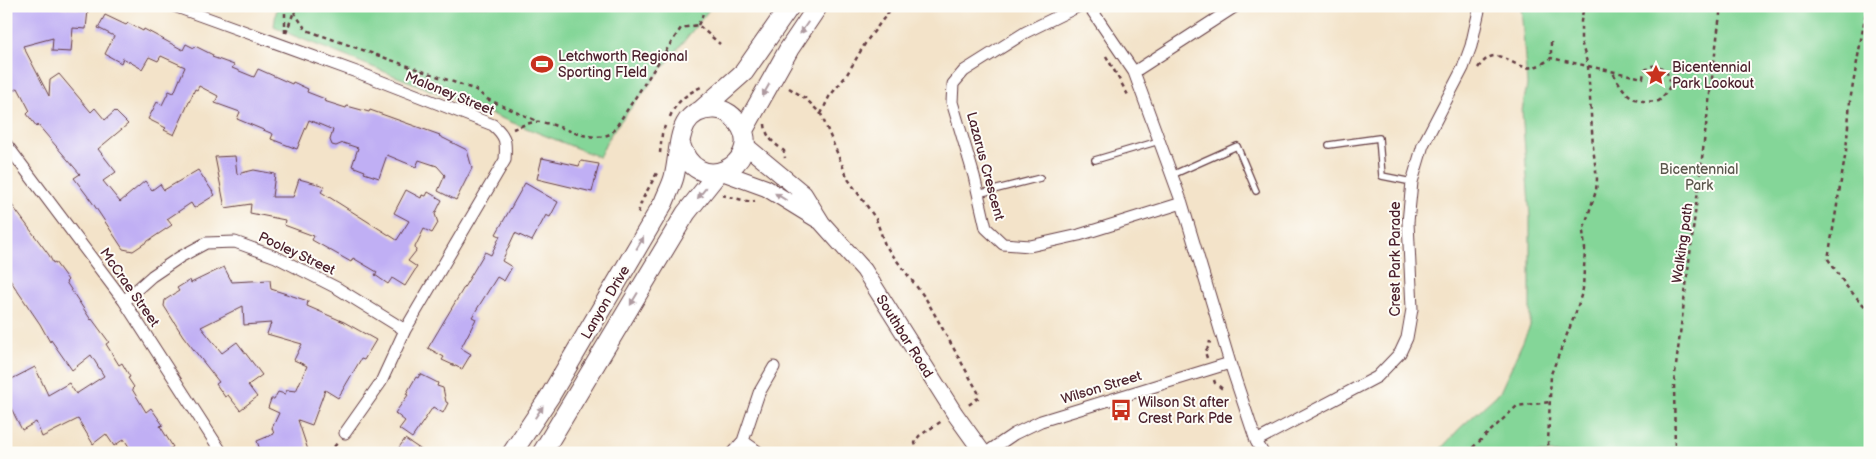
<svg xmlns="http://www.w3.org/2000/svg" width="1876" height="459" viewBox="0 0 1876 459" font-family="'Balsamiq Sans',sans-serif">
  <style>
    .green { fill: #84d698; stroke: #677a62 }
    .building { fill: #c0aff4 }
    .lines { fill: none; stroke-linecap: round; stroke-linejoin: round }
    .lane-casing { stroke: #633c43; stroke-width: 8 }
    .street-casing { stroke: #633c43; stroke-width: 13 }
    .secondary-casing { stroke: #633c43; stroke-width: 18 }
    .primary-casing { stroke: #633c43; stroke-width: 21 }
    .path { stroke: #633c43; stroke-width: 2.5; stroke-dasharray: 4 4; stroke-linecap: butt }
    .lane { stroke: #fff; stroke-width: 5.5 }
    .street { stroke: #fff; stroke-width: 11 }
    .secondary { stroke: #fff; stroke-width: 16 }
    .primary { stroke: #fff; stroke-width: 19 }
    .oneway { fill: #ae9aa0 }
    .labels { text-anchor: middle; stroke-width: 4; stroke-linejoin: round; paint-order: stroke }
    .poi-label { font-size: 14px; fill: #4a1f2b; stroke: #fdfcf7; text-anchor: start }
    .street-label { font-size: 14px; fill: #4a1f2b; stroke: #fdfcf7 }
    .park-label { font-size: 14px; fill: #5b564c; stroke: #fdfcf7 }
  </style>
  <rect width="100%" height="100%" fill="#fdfcf7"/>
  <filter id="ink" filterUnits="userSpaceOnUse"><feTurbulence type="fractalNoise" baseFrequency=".02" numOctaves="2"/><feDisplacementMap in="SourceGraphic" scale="10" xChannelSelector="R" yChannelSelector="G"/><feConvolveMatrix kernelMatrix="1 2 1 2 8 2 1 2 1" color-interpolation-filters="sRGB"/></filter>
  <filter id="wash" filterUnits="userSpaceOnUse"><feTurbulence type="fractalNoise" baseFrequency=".0096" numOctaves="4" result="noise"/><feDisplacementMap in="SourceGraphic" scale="20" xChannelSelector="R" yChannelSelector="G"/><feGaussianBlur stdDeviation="1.12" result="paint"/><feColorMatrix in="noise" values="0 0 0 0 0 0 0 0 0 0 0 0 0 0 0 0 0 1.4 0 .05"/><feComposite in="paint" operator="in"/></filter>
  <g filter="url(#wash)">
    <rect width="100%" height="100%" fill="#f3e3c9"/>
    <path class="green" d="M277 6H712L612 132 599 157 292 35 274 26Z
      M1521 6H1870V453H1437L1460 428 1500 392 1530 326V217L1522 111 1527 85Z"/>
    <g id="blocks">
      <path class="building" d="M6 6H43L88 10 86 29 73 28 71 52 52 51 53 38 23 46 49 96 50 80 59 74 91 112 95 108 105 120 115 111 128 124 98 149 116 172 103 181 120 202 145 181 152 190 160 184 164 190 198 170 215 195 194 208 191 203 167 219 172 225 133 251 123 249 92 202 74 178 80 174 38 125 37 127 27 114 30 111 18 88 10 92 6 85Z
        M105 15 126 25 128 23 143 31 144 29 183 50 186 44 194 48 195 46 213 55 212 57 234 65 232 68 254 77 258 69 292 84 293 82 308 89 307 92 325 99 324 101 346 108 347 106 369 112 370 110 440 135 439 136 467 150 472 168 456 200 438 191 445 175 437 166 419 160 416 167 387 155 379 178 364 173 365 171 352 166 358 148 343 143 336 146 332 145 330 140 333 130 309 120 297 149 271 139 273 134 237 119 240 112 215 103 218 96 199 86 197 90 195 89 174 135 164 130 166 128 148 119 157 102 162 105 169 91 174 93 185 67 161 56 158 61 149 57 142 69 123 58 121 63 105 54 114 36 98 28Z
        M235 156 237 174 254 170 275 174 272 197H293L299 179 325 186 321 192 397 240 409 221 394 213 406 190 421 198 422 195 426 196 428 192 442 200 435 214 438 223 432 233 424 229 415 247 416 251 408 261 417 267 405 286 392 278 388 284 375 275 377 272 353 258 351 262 312 240 314 236 284 225 285 220 250 213 251 204 225 208 215 157Z
        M542 158 579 166 581 161 599 164 592 192 537 179Z
        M525 183 558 202 550 217 546 215 532 241 515 233 502 261 512 267 504 281 497 277 472 317 476 319 461 348 471 354 462 369 442 360 444 357 428 348 485 252 491 255 500 236 496 234Z
        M6 197 49 255 53 263 55 262 68 280 66 282 91 320 92 319 109 342 106 344 119 365 122 363 130 377 128 378 134 387 132 389 146 412 151 408 163 425 160 426 173 447 162 453H133L124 439 114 446 106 434 93 444 78 419 42 437 36 422 22 430 10 406 6 407V382L35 367 48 395 69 383 76 394 104 376 91 355 72 370 51 340 50 342 40 324 6 274Z
        M224 267 232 282 270 280 271 289 308 301 307 306 344 322 376 340 364 360 361 359 338 398 325 390 312 425 298 420 309 453H261L257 441 274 434 272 428 279 413 268 408 271 399H274L278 392 285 394 287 390 296 391 307 366 294 360 302 344 267 334 271 323 244 325 243 306 201 327 222 353 237 342 262 375 248 385 257 397 240 410 228 395 225 397 216 384 219 382 183 336 164 306 165 300 179 291 177 288 190 280 191 283Z
        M420 374 438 383 437 386 443 388 446 402 448 403 443 413 433 407 412 438 399 429 405 421 395 413 408 395 406 394 416 377 418 378Z
        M405 439 426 453H395Z"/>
    </g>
  </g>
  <g filter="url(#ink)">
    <use href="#blocks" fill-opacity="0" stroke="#633c43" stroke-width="1"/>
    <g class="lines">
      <g class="lane-casing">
        <path id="lane" d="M1329 145 1379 138 1382 176 1412 182
          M1095 160 1159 141
          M1172 175 1237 146 1256 191
          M978 194 1040 178"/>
      </g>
      <g class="street-casing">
        <path id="street" d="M174 6 362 74 493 125C507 137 506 143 505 160L405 330 381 382 345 433
          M1079 6 1026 32 964 71 953 84 952 102 974 176 986 228 1003 244 1030 246 1079 235 1182 203
          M1089 6 1134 72 1182 203 1230 363 1256 441 1263 453
          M1134 72 1236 6
          M6 144 124 301 222 453
          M124 301 152 276 180 257 206 243 235 242 276 257 337 288 405 330
          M743 441 760 453
          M1256 441 1377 377 1400 353 1407 338 1412 309 1408 222 1412 182 1423 145 1463 68 1471 46 1480 6
          M732 453 743 441 759 393 774 367
          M986 453 1014 434 1041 421 1230 363"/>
      </g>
      <g class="secondary-casing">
        <path id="secondary" d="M745 145 804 194 822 223 864 270 955 414 983 453
          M722 172 766 188 818 220"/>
      </g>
      <g class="primary-casing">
        <path id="primary" d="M700 111 744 72 790 6
          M743 131 789 49 818 6
          M512 453 550 396 664 202C667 194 672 185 674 177 681 150 675 109 713 109 725 108 735 117 741 127 762 163 697 201 680 143
          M542 453 686 213 718 173"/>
      </g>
      <path class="path" d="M1867 6 1850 101 1846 151 1828 259 1847 287 1870 312
        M294 12 306 30 476 90 487 99 537 121
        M698 25 702 17 705 6
        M285 33V6
        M286 33 296 6
        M1551 42V58
        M1106 56 1128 95
        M1478 68C1496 43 1506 64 1526 67 1535 69 1544 63 1551 58L1643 78 1644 71C1647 69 1649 67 1652 66 1661 64 1671 74 1670 84 1669 91 1663 96 1659 101 1631 104 1625 94 1612 71
        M789 88 805 98 821 114 848 179 876 219 885 245 926 299 978 392V398L966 407
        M821 114 829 97 846 76 866 42 893 6
        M670 117C676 101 688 93 703 86
        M765 124C766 138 774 143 784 151L785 158
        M513 129C521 126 532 121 540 122 564 125 589 145 612 133L681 28 698 25 720 44
        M660 153 662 134 665 126
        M722 195 751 202 755 201
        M638 213 642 200 657 173
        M1207 358 1205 352 1209 346 1210 341
        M1214 380 1215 383 1224 390
        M329 453 338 442
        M918 453 915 443 919 436 942 421
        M1467 453 1517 406 1550 402
        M1550 453 1548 443 1551 374 1576 312 1583 289 1585 249 1583 231 1596 191 1597 179 1593 147 1588 66 1581 41V21L1584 6
        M1675 453 1674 382 1721 6"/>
      <use href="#lane" class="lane"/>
      <use href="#street" class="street"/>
      <use href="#secondary" class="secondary"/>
      <use href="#primary" class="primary"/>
    </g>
    <defs><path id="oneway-solid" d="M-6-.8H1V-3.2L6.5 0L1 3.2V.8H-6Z" transform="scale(1.25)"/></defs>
    <g class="oneway">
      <use href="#oneway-solid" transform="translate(804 28) rotate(124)"/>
      <use href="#oneway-solid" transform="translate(766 90) rotate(119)"/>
      <use href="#oneway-solid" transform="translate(702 193) rotate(129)"/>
      <use href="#oneway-solid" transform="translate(781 197) rotate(-148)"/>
      <use href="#oneway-solid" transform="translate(640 243) rotate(-60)"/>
      <use href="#oneway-solid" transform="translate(634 299) rotate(121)"/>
      <use href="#oneway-solid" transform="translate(539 412) rotate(-56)"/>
    </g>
  </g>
  <defs>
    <g id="stadium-bare" transform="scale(1.725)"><path d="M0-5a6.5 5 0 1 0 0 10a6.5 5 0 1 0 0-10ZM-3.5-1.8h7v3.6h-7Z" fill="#c8321e" stroke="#fdfcf7" stroke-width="2.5" paint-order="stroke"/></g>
    <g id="sight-bare" transform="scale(1.725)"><path d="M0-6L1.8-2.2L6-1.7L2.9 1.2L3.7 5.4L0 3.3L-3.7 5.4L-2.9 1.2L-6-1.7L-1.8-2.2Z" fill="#c8321e" stroke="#fdfcf7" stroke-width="2.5" paint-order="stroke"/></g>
    <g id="bus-bare" transform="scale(1.725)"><path d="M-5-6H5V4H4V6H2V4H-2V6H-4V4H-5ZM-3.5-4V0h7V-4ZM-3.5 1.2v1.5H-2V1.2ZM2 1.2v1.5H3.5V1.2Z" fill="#c8321e" stroke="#fdfcf7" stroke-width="2.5" paint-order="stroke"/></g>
  </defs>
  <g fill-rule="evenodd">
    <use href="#stadium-bare" x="542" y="64"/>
    <use href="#sight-bare" x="1656" y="75"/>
    <use href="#bus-bare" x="1121" y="410"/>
  </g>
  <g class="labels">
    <g class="poi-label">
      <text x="558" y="61">Letchworth Regional<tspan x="558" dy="16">Sporting FIeld</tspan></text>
      <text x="1672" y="72">Bicentennial<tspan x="1672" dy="16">Park Lookout</tspan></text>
      <text x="1138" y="407">Wilson St after<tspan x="1138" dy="16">Crest Park Pde</tspan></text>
    </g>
    <g class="street-label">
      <text transform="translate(450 93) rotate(22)" y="5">Maloney Street</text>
      <text transform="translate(986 166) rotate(75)" y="5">Lazarus Crescent</text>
      <text transform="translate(1682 243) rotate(-82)" y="5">Walking path</text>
      <text transform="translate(297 253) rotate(25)" y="5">Pooley Street</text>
      <text transform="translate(1395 259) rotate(-90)" y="5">Crest Park Parade</text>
      <text transform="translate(130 287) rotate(55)" y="5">McCrae Street</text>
      <text transform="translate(605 302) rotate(-60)" y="5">Lanyon Drive</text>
      <text transform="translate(905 336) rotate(58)" y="5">Southbar Road</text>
      <text transform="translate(1101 387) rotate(-17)" y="5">Wilson Street</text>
    </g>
    <g class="park-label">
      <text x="1699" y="174">Bicentennial<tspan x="1699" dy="16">Park</tspan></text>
    </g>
  </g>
  <rect width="1876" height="459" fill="none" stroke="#fdfcf7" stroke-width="25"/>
</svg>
